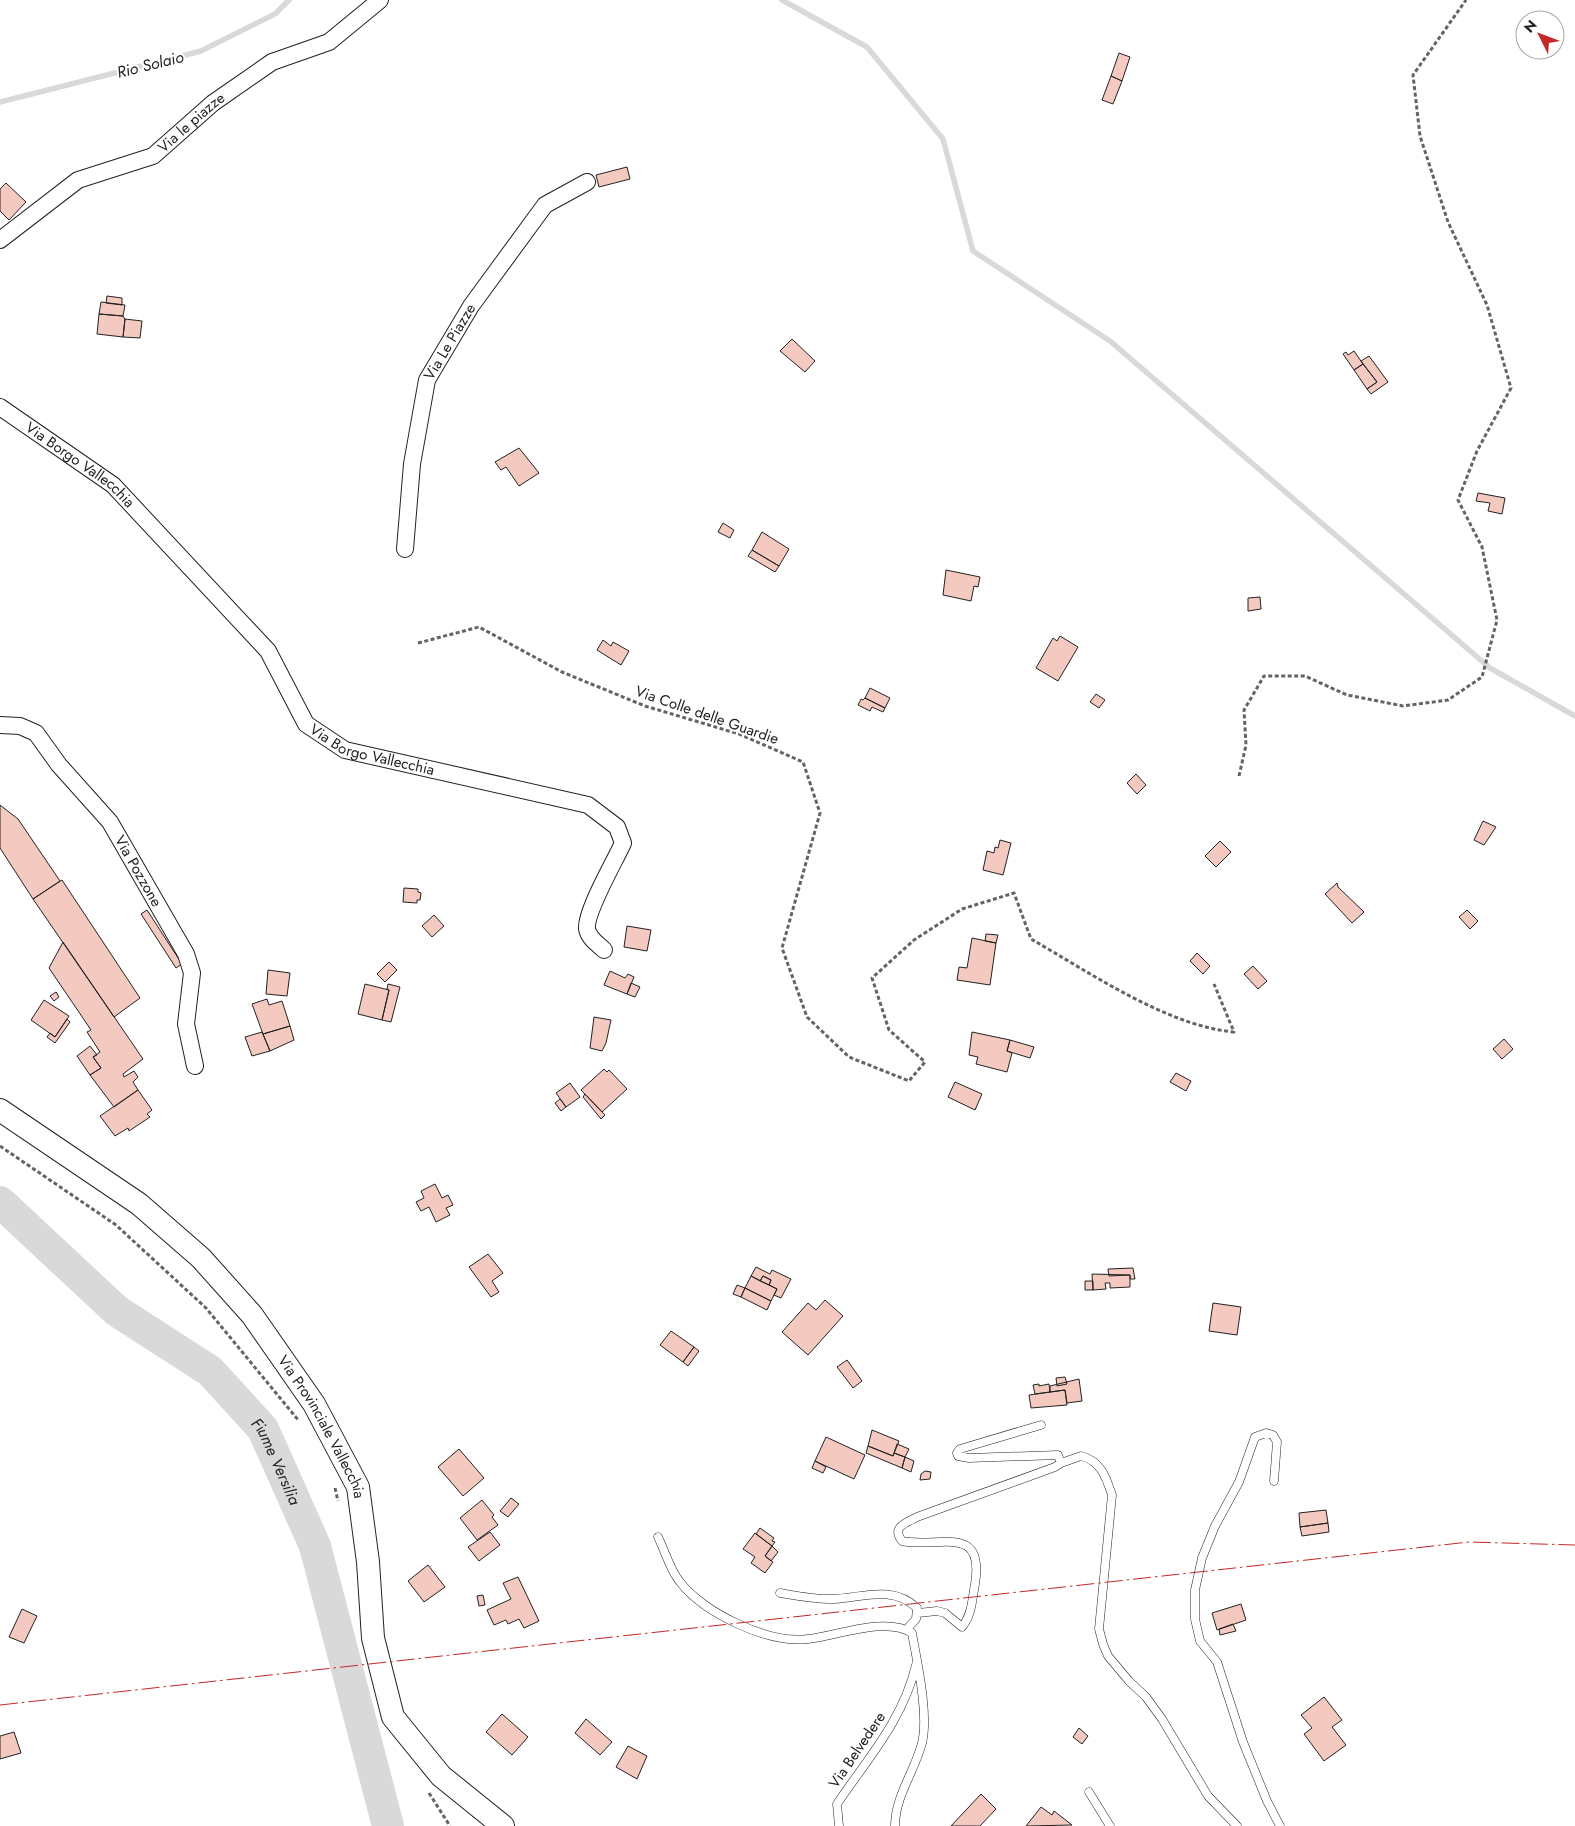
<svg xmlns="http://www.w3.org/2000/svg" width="1575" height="1826" viewBox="0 0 1575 1826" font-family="Jost,sans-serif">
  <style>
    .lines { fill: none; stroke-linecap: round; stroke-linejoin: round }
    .stream { stroke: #d9d9d9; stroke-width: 5.5 }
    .river { stroke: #d9d9d9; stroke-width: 32 }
    .building { fill: #f3c9c0; stroke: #222 }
    .lane-casing { stroke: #222; stroke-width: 9 }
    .street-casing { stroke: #222; stroke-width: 18 }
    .secondary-casing { stroke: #222; stroke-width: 24 }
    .path { stroke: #646464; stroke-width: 3; stroke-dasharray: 4 2.5; stroke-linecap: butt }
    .lane { stroke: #fff; stroke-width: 8 }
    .street { stroke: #fff; stroke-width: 16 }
    .secondary { stroke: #fff; stroke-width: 22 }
    .power { stroke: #c62828; stroke-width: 1; stroke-dasharray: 18 4 2.5 4; stroke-linecap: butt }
    .labels { text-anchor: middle; stroke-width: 4; stroke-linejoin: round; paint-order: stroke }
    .street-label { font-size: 15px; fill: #222; stroke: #fff }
    .water-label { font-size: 16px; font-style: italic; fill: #222; stroke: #fff }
  </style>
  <rect width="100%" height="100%" fill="#fff"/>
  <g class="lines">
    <path class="stream" d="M782 0 867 47 943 139 973 251 1110 341 1490 668 1575 716
      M0 102 201 51 275 14 289 0"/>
    <path class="river" id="s1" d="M0 1202 117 1311 210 1371 263 1429 315 1546 388 1826"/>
  </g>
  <path class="building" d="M1119 53 1130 57 1122 81 1111 76Z
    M1111 76 1122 81 1113 104 1102 100Z
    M627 167 630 179 599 187 596 175Z
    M6 183 26 202 9 220 0 211V189Z
    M107 296 122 298V305L106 303Z
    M101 302 125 305 123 316 99 314Z
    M99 314 123 316 125 319 123 337 97 334Z
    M125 319 142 321 140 338 123 337Z
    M792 339 815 361 805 372 780 351Z
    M1354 351 1363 364 1354 370 1343 354 1346 352 1348 355Z
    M1369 356 1388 382 1371 394 1367 389 1377 382 1361 361Z
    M1363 364 1377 382 1367 389 1354 370Z
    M519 448 539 473 519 486 506 467 501 470 495 462Z
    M1478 493 1505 498 1502 514 1488 511 1490 503 1476 501Z
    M723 523 734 530 730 538 718 532Z
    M762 532 789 549 779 566 752 550Z
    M752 550 779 566 775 572 748 556Z
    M946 570 980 577 978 587 974 586 971 601 943 595Z
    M1260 597 1261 609 1248 611V598Z
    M1060 636 1078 647 1058 681 1036 668 1053 638 1057 641Z
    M603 640 611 646 613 642 629 651 621 665 597 650Z
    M870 688 890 698 885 708 865 698Z
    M1096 694 1105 700 1099 708 1090 702Z
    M865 698 885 708 883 712 872 707 870 711 858 705 861 699 863 700Z
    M1136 774 1146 785 1137 794 1127 783Z
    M0 805 18 819 60 881 33 899 0 848Z
    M1483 821 1496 827 1484 845 1474 840Z
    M1000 840 1011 843 1003 875 983 870 987 851 994 853 995 847 998 848Z
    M1220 841 1231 852 1216 867 1205 856Z
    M62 880 140 998 114 1017 33 899Z
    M1337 883 1338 887 1364 912 1352 923 1325 894Z
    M404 888 418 889V892L421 893 420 900H417V903L403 902Z
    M147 910 182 964 176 968 141 914Z
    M1467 910 1478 921 1470 929 1459 917Z
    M434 915 444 926 432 937 422 926Z
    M627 926 651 930 647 951 624 947Z
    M986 934 998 935 996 943 985 941Z
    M972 938 996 943 990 985 957 980 959 967 967 968Z
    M63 942 143 1059 123 1074 124 1077 134 1071 138 1077 133 1082 138 1090 114 1107 90 1075 101 1068 93 1057 100 1052 87 1032 91 1030 49 968Z
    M1197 953 1210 966 1203 974 1190 961Z
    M389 962 397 970 385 982 377 974Z
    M1253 966 1267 981 1258 989 1244 974Z
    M268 970 290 973 287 996 266 994Z
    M610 971 625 978 628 974 634 977 627 994 604 985Z
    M631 983 640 987 635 997 627 994Z
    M365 984 389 990 382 1020 358 1014Z
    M388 984 400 987 391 1022 382 1020 389 990 387 989Z
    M56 992 59 997 54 1001 50 996Z
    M267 999 269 1005 282 1001 290 1026 263 1034 252 1004Z
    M44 1000 69 1016 55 1037 31 1020Z
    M594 1017 611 1020 606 1043 602 1051 590 1048Z
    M67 1019 70 1022 55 1043 47 1037 50 1033 55 1037Z
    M290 1026 294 1040 270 1051 263 1034Z
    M262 1032 270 1051 252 1056 245 1037Z
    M972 1032 1010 1040 1007 1051 1012 1053 1007 1072 976 1064 978 1057 969 1055Z
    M1504 1039 1513 1049 1502 1059 1493 1049Z
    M1010 1040 1034 1047 1030 1058 1007 1051Z
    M90 1046 97 1055 93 1057 101 1068 90 1075 77 1056Z
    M604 1069 607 1072 609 1070 627 1089 602 1112 581 1090Z
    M1176 1073 1191 1081 1186 1091 1170 1082Z
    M955 1082 982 1094 975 1110 948 1097Z
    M570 1083 580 1097 566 1107 556 1093Z
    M138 1090 152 1110 147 1114 150 1117 129 1131 128 1128 115 1136 100 1116Z
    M585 1094 605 1115 601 1119 583 1097Z
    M560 1099 566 1107 561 1111 555 1103Z
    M435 1184 442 1198 448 1195 453 1205 446 1208 450 1215 436 1222 429 1207 421 1211 416 1202 424 1198 421 1191Z
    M488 1254 503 1273 492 1281 499 1292 491 1297 469 1267Z
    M756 1267 770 1274 772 1270 791 1279 781 1298 774 1295 777 1289 769 1285 771 1280 763 1276 760 1281 751 1276Z
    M1133 1268 1135 1279H1130V1275L1109 1276 1108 1269Z
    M1092 1274 1130 1275V1287L1110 1288V1283H1105L1106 1289 1093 1290Z
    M751 1276 777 1289 771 1301 745 1288Z
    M763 1276 771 1280 769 1285 760 1281Z
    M1085 1281H1093V1290H1085Z
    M737 1285 745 1288 741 1297 733 1294Z
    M745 1288 771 1301 767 1310 741 1297Z
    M825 1300 843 1316 808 1355 782 1332 808 1303 816 1310Z
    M1213 1303 1241 1307 1237 1335 1209 1331Z
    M671 1331 694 1347 683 1362 660 1345Z
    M694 1347 699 1351 688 1366 683 1362Z
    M847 1360 862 1381 853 1388 837 1367Z
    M1065 1377 1067 1384 1057 1386 1056 1378Z
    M1079 1379 1082 1401 1067 1403 1065 1390 1050 1392V1386Z
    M1039 1384V1386L1049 1384 1050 1392 1035 1394 1033 1385Z
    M1065 1390 1067 1405 1031 1408 1029 1395Z
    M872 1430 899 1441 893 1456 868 1446Z
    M826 1437 865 1455 854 1479 815 1461Z
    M897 1444 909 1449 905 1457 894 1453Z
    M868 1446 893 1456 894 1453 905 1457 902 1468 866 1453Z
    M459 1449 484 1478 463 1496 438 1467Z
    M905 1457 914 1461 911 1472 902 1468Z
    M815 1461 826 1467 823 1473 812 1468Z
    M925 1471 931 1472 930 1479 920 1480 921 1474Z
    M511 1498 519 1504 508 1517 500 1511Z
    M482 1500 494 1515 492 1517 498 1525 477 1540 460 1518Z
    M1326 1510 1328 1523 1300 1527 1299 1513Z
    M1328 1523 1329 1532 1302 1536 1300 1527Z
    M760 1528 774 1538 772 1541 775 1542 772 1546 756 1534Z
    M490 1532 500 1545 479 1561 468 1547Z
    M755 1533 772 1546 765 1556 773 1562 765 1573 751 1563 755 1557 743 1549Z
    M772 1546 778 1552 771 1561 765 1556Z
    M428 1565 445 1587 424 1602 408 1581Z
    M518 1577 539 1621 524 1628 519 1619 508 1624 506 1620 494 1625 487 1610 511 1599 503 1583Z
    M483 1595 485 1605 479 1606 477 1596Z
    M1241 1604 1246 1620 1217 1630 1212 1613Z
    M22 1609 37 1616 24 1643 9 1637Z
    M1233 1624 1236 1631 1220 1635 1219 1629Z
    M1324 1697 1342 1720 1332 1727 1346 1745 1324 1761 1304 1734 1312 1728 1301 1715Z
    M502 1714 528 1737 512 1755 486 1732Z
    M586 1719 612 1742 600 1755 575 1733Z
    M1079 1728 1088 1736 1082 1744 1073 1737Z
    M14 1732 21 1753 0 1759V1736Z
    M628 1746 647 1756 637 1779 616 1767Z
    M981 1794 996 1809 980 1826H951Z
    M1041 1807 1052 1815 1054 1811 1072 1825 1026 1826Z"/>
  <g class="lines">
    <g class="lane-casing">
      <path id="lane" d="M1061 1463 1081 1456C1101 1461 1106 1477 1112 1495L1099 1629 1103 1644 1108 1656 1129 1681 1146 1697 1162 1719 1208 1796 1237 1826
        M1274 1481 1277 1442 1273 1435 1266 1433 1255 1437 1239 1482 1215 1526 1202 1558 1195 1590V1619L1200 1641 1217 1662 1243 1742 1267 1801 1280 1826
        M658 1537C665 1551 670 1570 680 1582 704 1613 768 1644 808 1639 837 1636 885 1616 912 1633 917 1662 929 1714 922 1743 915 1771 895 1796 895 1826
        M780 1593C798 1596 817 1600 835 1599 865 1597 893 1585 917 1608L916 1619 907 1629
        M918 1613 937 1611 945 1613 962 1627C972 1615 972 1600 975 1584 985 1522 937 1549 902 1541 891 1527 906 1523 917 1517L1055 1467 1061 1463 1058 1455 969 1458 958 1456 957 1453 960 1449 1041 1425
        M1089 1792 1110 1826
        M839 1826 837 1804C868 1758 903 1720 916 1665"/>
    </g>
    <g class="street-casing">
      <g id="street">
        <path id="s2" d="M0 240 78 180 153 156 213 103 272 62 329 42 380 0"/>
        <path id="s3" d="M0 407 113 485 268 651 306 724 345 750 588 805 617 827 623 843C615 861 585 912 587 929 589 939 598 944 604 950"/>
        <path id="s4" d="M405 549 412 464 427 380 471 306 545 205 587 182"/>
        <path id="s5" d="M0 725 20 726 36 733 59 765 110 822 186 954 192 973 186 1024 195 1066"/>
      </g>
    </g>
    <g class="secondary-casing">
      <g id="secondary">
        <path id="s6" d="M0 1110 139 1204 201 1258 252 1315 314 1404 358 1487 368 1562 373 1638 393 1717 441 1776 503 1826"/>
      </g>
    </g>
    <path class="path" d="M418 643 479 627 562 672 645 706 739 734 803 762 820 813 782 948 807 1017 849 1057 909 1081 925 1062 889 1030 872 978 914 940 962 909 1014 893 1031 939C1089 972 1167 1026 1234 1032L1214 984
      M1239 776 1246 745 1244 710 1264 676H1305L1347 695 1403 706 1448 700 1482 677 1497 620 1482 547 1458 500 1477 451 1511 388 1487 305 1448 222 1420 136 1413 75 1466 0
      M0 1146 116 1225 206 1308 299 1421
      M335 1488 338 1501
      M429 1793 450 1826"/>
    <use href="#lane" class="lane"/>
    <use href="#street" class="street"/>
    <use href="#secondary" class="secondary"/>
    <path class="power" d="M0 1705 1469 1542 1575 1545"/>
  </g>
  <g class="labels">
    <g class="street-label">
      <text dy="5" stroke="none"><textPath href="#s2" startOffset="228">Via le piazze</textPath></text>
      <text dy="5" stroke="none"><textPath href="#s4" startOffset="215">Via Le Piazze</textPath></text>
      <text dy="5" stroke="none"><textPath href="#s3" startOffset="99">Via Borgo Vallecchia</textPath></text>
      <text transform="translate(707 715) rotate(19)" y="5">Via Colle delle Guardie</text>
      <text dy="5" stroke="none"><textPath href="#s3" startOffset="519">Via Borgo Vallecchia</textPath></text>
      <text dy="5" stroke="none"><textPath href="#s5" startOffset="210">Via Pozzone</textPath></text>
      <text dy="5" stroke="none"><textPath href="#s6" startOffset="459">Via Provinciale Vallecchia</textPath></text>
      <text transform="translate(857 1750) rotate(-56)" y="5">Via Belvedere</text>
    </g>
    <g class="water-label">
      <text transform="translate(150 64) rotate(-14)" y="6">Rio Solaio</text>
      <text dy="6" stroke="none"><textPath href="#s1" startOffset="384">Fiume Versilia</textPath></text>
    </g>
  </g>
  <g transform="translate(1540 35) rotate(312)"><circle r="24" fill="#ffffff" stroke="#a7a7a7"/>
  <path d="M0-4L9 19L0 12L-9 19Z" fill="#c62828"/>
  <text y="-8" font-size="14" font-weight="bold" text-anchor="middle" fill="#222222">N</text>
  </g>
</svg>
